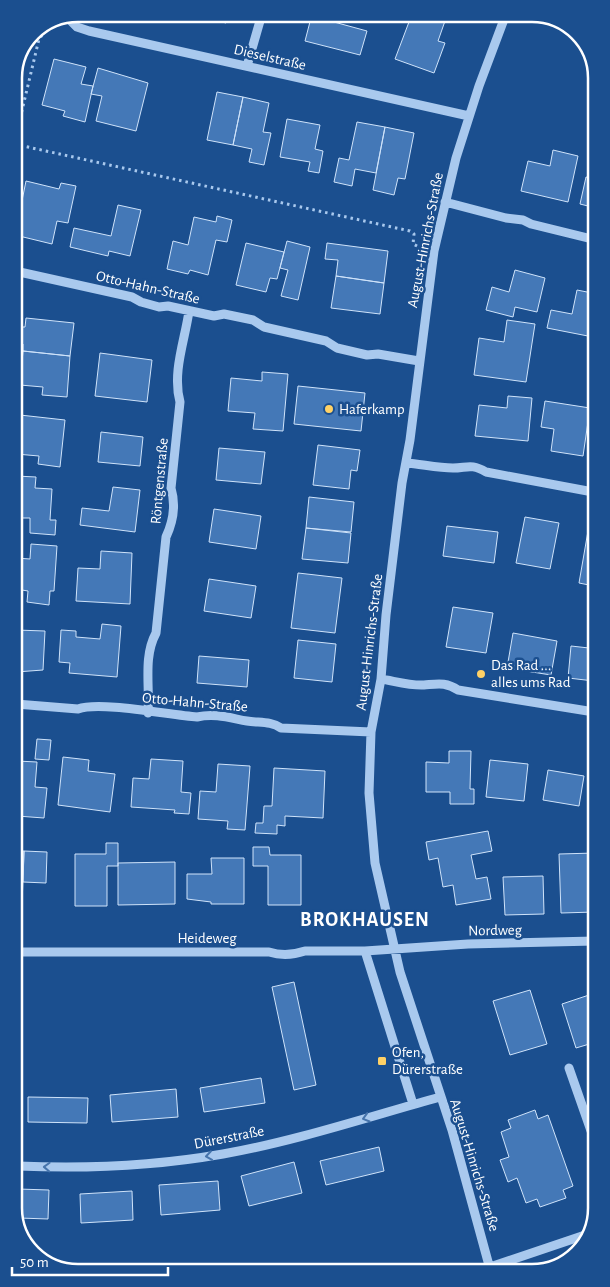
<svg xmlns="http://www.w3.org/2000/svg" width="610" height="1287" viewBox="0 0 610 1287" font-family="'Alegreya Sans',sans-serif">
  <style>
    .building { fill: #4478b7; stroke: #cfe3fa }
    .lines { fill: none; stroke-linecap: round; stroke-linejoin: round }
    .path { stroke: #a9c9ee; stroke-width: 3; stroke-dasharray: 2.5 4; stroke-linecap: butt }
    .minor { stroke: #a9c9ee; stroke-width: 9 }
    .oneway { stroke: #4674ac }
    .poi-dot { fill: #ffd166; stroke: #1b4f8f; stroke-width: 2 }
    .labels { text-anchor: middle; stroke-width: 5; stroke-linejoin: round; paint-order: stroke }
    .street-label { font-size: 15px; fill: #fff; stroke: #1b4f8f }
    .poi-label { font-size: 15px; fill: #fff; stroke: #1b4f8f; text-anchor: start }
    .district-label { font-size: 20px; font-weight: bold; letter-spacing: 1px; fill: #fff; stroke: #1b4f8f }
    .rim { fill: none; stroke: #fff; stroke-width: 2.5 }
  </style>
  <rect width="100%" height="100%" fill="#1b4f8f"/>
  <path class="building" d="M191 14H228L226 23Z
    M312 14H336L334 22 367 31 360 55 305 41Z
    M412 14H427L445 21 438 41 445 43 434 73 395 59Z
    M54 59 86 67 81 84 93 86 85 122 63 116 65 111 42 105Z
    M98 68 148 83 136 131 96 121 102 96 91 94Z
    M217 92 243 97 233 145 207 140Z
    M243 97 269 103 263 132 271 133 264 165 249 162 252 149 233 145Z
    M287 119 320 125 315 149 323 151 319 173 308 171 310 162 280 157Z
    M357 122 385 127 376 173 355 169 352 186 334 182 339 158 349 160Z
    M385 127 414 133 405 179 398 178 394 195 373 190Z
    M553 150 578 156 568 202 521 191 528 161 550 166Z
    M586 177 592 178V207L580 204Z
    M26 181 59 189 61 183 76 186 68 223 57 221 52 244 15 235Z
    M118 205 141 210 130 256 109 251 108 256 70 247 74 228 111 236Z
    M217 216 232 220 227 242 216 240 208 275 190 270 188 274 167 269 173 241 188 245 194 217 216 222Z
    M287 241 310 247 298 300 281 296 288 270 280 268Z
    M246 243 284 252 277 279 270 278 266 292 236 285Z
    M327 243 388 251 384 283 336 276 338 260 325 259Z
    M515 270 545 278 537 312 515 307 513 317 486 310 492 287 509 292Z
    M336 276 384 283 380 314 331 308Z
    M577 290 592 293 593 337 547 328 551 310 572 314Z
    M26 318 74 323 70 356 23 351V344H18L20 327H25Z
    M507 320 535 324 526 382 474 375 479 338 504 342Z
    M23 351 70 356 67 397 42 395 43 387 20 385Z
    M100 353 152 360 147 402 95 396Z
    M262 372 288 374 283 431 253 429 255 413 228 411 231 378 262 381Z
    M298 386 365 393 361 431 294 424Z
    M508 396 532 398 528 441 475 436 479 405 507 408Z
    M545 401 590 408 583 456 551 451 554 429 541 427Z
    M20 415 65 420 60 467 38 464 39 456 16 454Z
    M101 432 143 437 140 466 98 462Z
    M318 445 360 450 357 471 351 470 349 489 313 485Z
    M219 448 265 452 261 484 216 480Z
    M16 476 36 477 35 488 52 489 50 520H56L55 535 30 533V518H16Z
    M113 487 140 490 135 532 80 525 82 508 109 511Z
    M309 497 354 502 351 532 306 528Z
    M214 509 261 516 256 549 209 542Z
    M525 517 559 523 550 569 516 563Z
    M447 526 498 532 494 563 443 556Z
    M306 528 351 533 348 563 302 559Z
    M588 531 593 532 594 586 579 583Z
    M31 544 57 546 54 591H50L49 605 27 602 28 591 16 589V558L30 559Z
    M101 551 132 553 130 604 76 601 78 568 100 569Z
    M298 573 342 578 335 633 291 628Z
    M209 579 256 586 251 618 204 611Z
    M453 607 493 613 486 653 446 647Z
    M102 624 121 626 117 677 69 673 70 663 59 662 61 630 76 631V637L100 639Z
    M16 630 45 631 43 670 16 672Z
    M513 633 557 641 551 675 507 668Z
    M590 638 594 639V681L568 678 571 646 589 648Z
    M298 640 336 644 332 682 294 678Z
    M199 656 249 660 247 687 197 683Z
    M37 739 51 740 49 760 35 759Z
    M449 751H471L470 789H474V804H450V792H426V762L449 763Z
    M63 757 89 760 88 771 115 774 110 812 58 805Z
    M151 759 183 761 181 792 191 793 189 814 174 813 175 810 131 807 133 778 149 779Z
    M490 760 528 764 524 801 486 797Z
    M17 761 37 762 35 787 47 788 44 818 17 816Z
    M218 764 250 766 245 830 227 829 228 821 198 819 200 791 216 792Z
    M274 768 325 771 323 818 285 816V826L277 825V834L255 833 256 823H263L264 806H272Z
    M548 770 584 776 579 806 543 800Z
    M488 831 492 851 471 855 476 879 487 877 491 899 456 905 453 885 443 887 438 858 429 860 426 842Z
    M106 843H118V866H107V906H75V854H106Z
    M253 847H269L270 855H301V905H268V866H253Z
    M17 851H24L22 905H17Z
    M24 851 47 852 46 883 23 882Z
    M595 853V912L561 913 559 854Z
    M211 858H244V904H211V902L187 899V874H212Z
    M175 862V904L118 905V863Z
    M543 876 544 914 505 915 503 877Z
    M294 982 316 1085 294 1090 272 987Z
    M530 990 547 1044 510 1055 493 1001Z
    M595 993 596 1042 576 1048 562 1004Z
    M261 1078 265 1103 204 1112 200 1088Z
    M176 1089 178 1117 112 1122 110 1095Z
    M28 1097 88 1098 87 1123 28 1122Z
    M535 1110 538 1119 548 1115 573 1186 563 1190 566 1198 540 1207 537 1199 526 1203 517 1178 508 1182 500 1160 509 1157 501 1132 511 1128 508 1120Z
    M379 1147 384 1171 326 1185 320 1161Z
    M294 1162 302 1193 249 1206 241 1176Z
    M218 1181 220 1210 161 1215 159 1185Z
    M18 1189 49 1190 48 1219 19 1218Z
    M132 1191 133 1220 81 1223 80 1194Z"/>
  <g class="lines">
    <path class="path" d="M14 144 410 231 414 234 413 244 421 248
      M14 144 39 39 49 26"/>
    <path class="minor" d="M68 18 77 27 89 31 469 116
      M247 66 262 14
      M445 202 506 218 523 220 531 224 592 239
      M15 271 132 297 141 302 159 307 168 306 214 316 224 314 253 320 264 327 326 341 337 348 367 355 378 354 419 361
      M406 463C421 464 437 468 453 468 467 468 471 463 486 472L593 492
      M381 679C394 681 411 686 424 685 438 684 446 682 458 690L594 712
      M16 704 78 709C100 701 169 715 197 717 215 713 230 718 247 721 259 723 271 721 281 728L371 732
      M148 713C150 686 143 657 156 633L166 537C173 522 176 505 171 488L180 402C172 372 185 340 189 311
      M365 951 413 1104
      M17 952H269C282 956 293 955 305 951H365L468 944 595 941
      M569 1068 596 1145
      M18 1166C87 1169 155 1166 223 1154 296 1141 368 1117 440 1097
      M471 1269 490 1267 588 1234
      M490 1269 452 1130 400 972 375 863 369 793 371 732 381 679 386 615 402 483 410 440 434 251 456 158 479 86 506 14"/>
  </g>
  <defs><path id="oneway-chevron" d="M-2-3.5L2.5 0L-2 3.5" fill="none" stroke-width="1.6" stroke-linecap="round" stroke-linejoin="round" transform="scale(1.25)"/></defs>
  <g class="oneway">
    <use href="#oneway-chevron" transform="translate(366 1118) rotate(164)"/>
    <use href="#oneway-chevron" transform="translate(209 1156) rotate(172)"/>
    <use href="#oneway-chevron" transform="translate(47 1167) rotate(-178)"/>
  </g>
  <g class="poi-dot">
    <circle cx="329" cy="409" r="5"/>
    <circle cx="481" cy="674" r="5"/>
    <rect x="377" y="1056" width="10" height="10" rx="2.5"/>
  </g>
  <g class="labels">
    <g class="street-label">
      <text transform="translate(270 57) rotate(13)" y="5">Dieselstraße</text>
      <text transform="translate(425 240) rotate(-79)" y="5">August-Hinrichs-Straße</text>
      <text transform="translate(148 287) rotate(13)" y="5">Otto-Hahn-Straße</text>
      <text transform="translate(159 481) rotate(-85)" y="5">Röntgenstraße</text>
      <text transform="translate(369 642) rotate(-83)" y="5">August-Hinrichs-Straße</text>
      <text transform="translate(195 702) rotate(5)" y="5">Otto-Hahn-Straße</text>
      <text transform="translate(495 930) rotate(-1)" y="5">Nordweg</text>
      <text x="207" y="943">Heideweg</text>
      <text transform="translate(229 1137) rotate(-11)" y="5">Dürerstraße</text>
      <text transform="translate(475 1165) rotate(73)" y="5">August-Hinrichs-Straße</text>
    </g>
    <g class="poi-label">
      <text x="339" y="414">Haferkamp</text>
      <text x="491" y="670">Das Rad ...<tspan x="491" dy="17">alles ums Rad</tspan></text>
      <text x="392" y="1057">Ofen,<tspan x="392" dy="17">Dürerstraße</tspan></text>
    </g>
    <g class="district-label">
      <text x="365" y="926">BROKHAUSEN</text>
    </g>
  </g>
  <path d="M0 0H610V1287H0ZM78 22H532A56 56 0 0 1 588 78V1208A56 56 0 0 1 532 1264H78A56 56 0 0 1 22 1208V78A56 56 0 0 1 78 22Z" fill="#1b4f8f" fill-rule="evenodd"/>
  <path class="rim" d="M78 22H532A56 56 0 0 1 588 78V1208A56 56 0 0 1 532 1264H78A56 56 0 0 1 22 1208V78A56 56 0 0 1 78 22Z"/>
  <path d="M12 1267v8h156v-8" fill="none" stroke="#ffffff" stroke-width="2.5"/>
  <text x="20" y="1267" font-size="15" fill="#ffffff" stroke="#1b4f8f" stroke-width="4" paint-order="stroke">50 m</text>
</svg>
